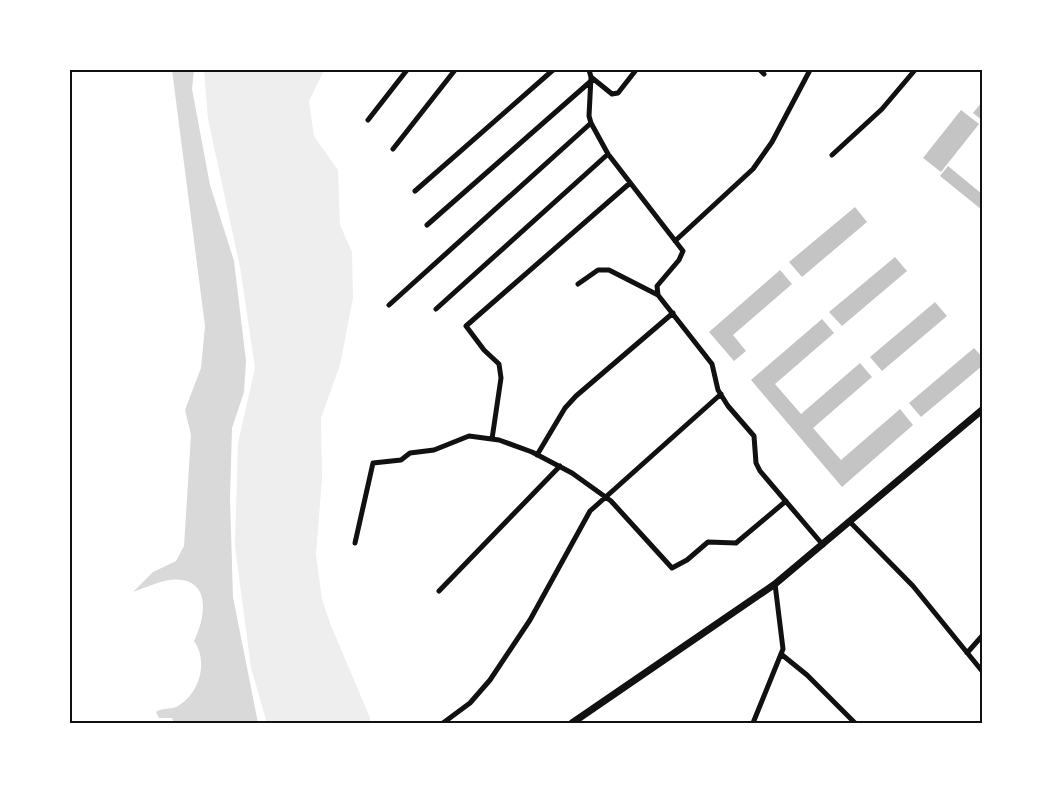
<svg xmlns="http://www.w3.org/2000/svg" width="1052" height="793" viewBox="0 0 1052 793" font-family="Arial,sans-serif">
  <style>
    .green { fill: #eee }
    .water { fill: #d9d9d9 }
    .building { fill: #c4c4c4 }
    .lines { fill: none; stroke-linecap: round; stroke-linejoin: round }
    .minor { stroke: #111; stroke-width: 5 }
    .tertiary { stroke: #111; stroke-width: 7 }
    .neatline { fill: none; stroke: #111; stroke-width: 2 }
  </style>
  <rect width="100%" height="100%" fill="#fff"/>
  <path class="green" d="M204 70H324L309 101 314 136 338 170 340 225 352 252 353 298 340 365 321 418 322 478 316 555 322 599 330 623 370 718 369 723H267L251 668 235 546 238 443 255 368 240 267 208 119Z"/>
  <path class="water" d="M172 70H194L192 89 210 185 234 261 246 361 244 392 232 428 230 498 233 597 258 723H174L172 718H159L156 712C163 707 171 710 178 706 199 694 209 662 194 641 203 623 213 585 182 580 167 577 147 587 133 592L153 572 176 561 184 546 191 435 185 410 201 368 205 326Z"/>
  <path class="building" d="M982 102V120L973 113Z
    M961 110 979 124 941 172 923 158Z
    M948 166 982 194V210L940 176Z
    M855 207 867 222 802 277 789 262Z
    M895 257 907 271 842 326 829 312Z
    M780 270 792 284 733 335 746 351 734 361 709 332Z
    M935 302 947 316 882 371 870 357Z
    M822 319 834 333 775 384 801 414 860 363 872 377 813 428 841 460 900 409 913 425 842 487 751 380Z
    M974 348 982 357V366L921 417 909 403Z"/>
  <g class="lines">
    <path class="minor" d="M589 70 591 77 589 116 591 123 608 154 683 251 679 260 657 286 658 295 712 364 718 390 728 406 754 436 756 463 760 471 823 545
      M760 70 764 74
      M591 77 612 94 618 93 636 70
      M368 120 407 70
      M393 149 455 70
      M832 155 882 109 915 70
      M415 191 553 70
      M427 225 591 81
      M675 241 753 169 772 142 810 70
      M578 284 598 270H609L658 295
      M389 305 591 123
      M436 309 608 154
      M492 439 501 378 499 364 484 350 466 326 630 183
      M537 455 565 408 576 396 673 313
      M850 522 913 586 982 671
      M355 543 373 463 401 460 410 453 434 450 469 436 499 440 532 452 572 473 611 501 672 568 687 560 708 542 736 543 786 501
      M439 591 560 466
      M967 653 982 636
      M781 654 807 675 855 723
      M443 723 470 703 490 680 530 620 590 511 721 394
      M753 723 783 649 775 584"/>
    <path class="tertiary" d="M572 723 775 584 982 410"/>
  </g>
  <rect width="1052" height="793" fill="none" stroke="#ffffff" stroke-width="142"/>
  <rect x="71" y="71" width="910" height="651" class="neatline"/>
</svg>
